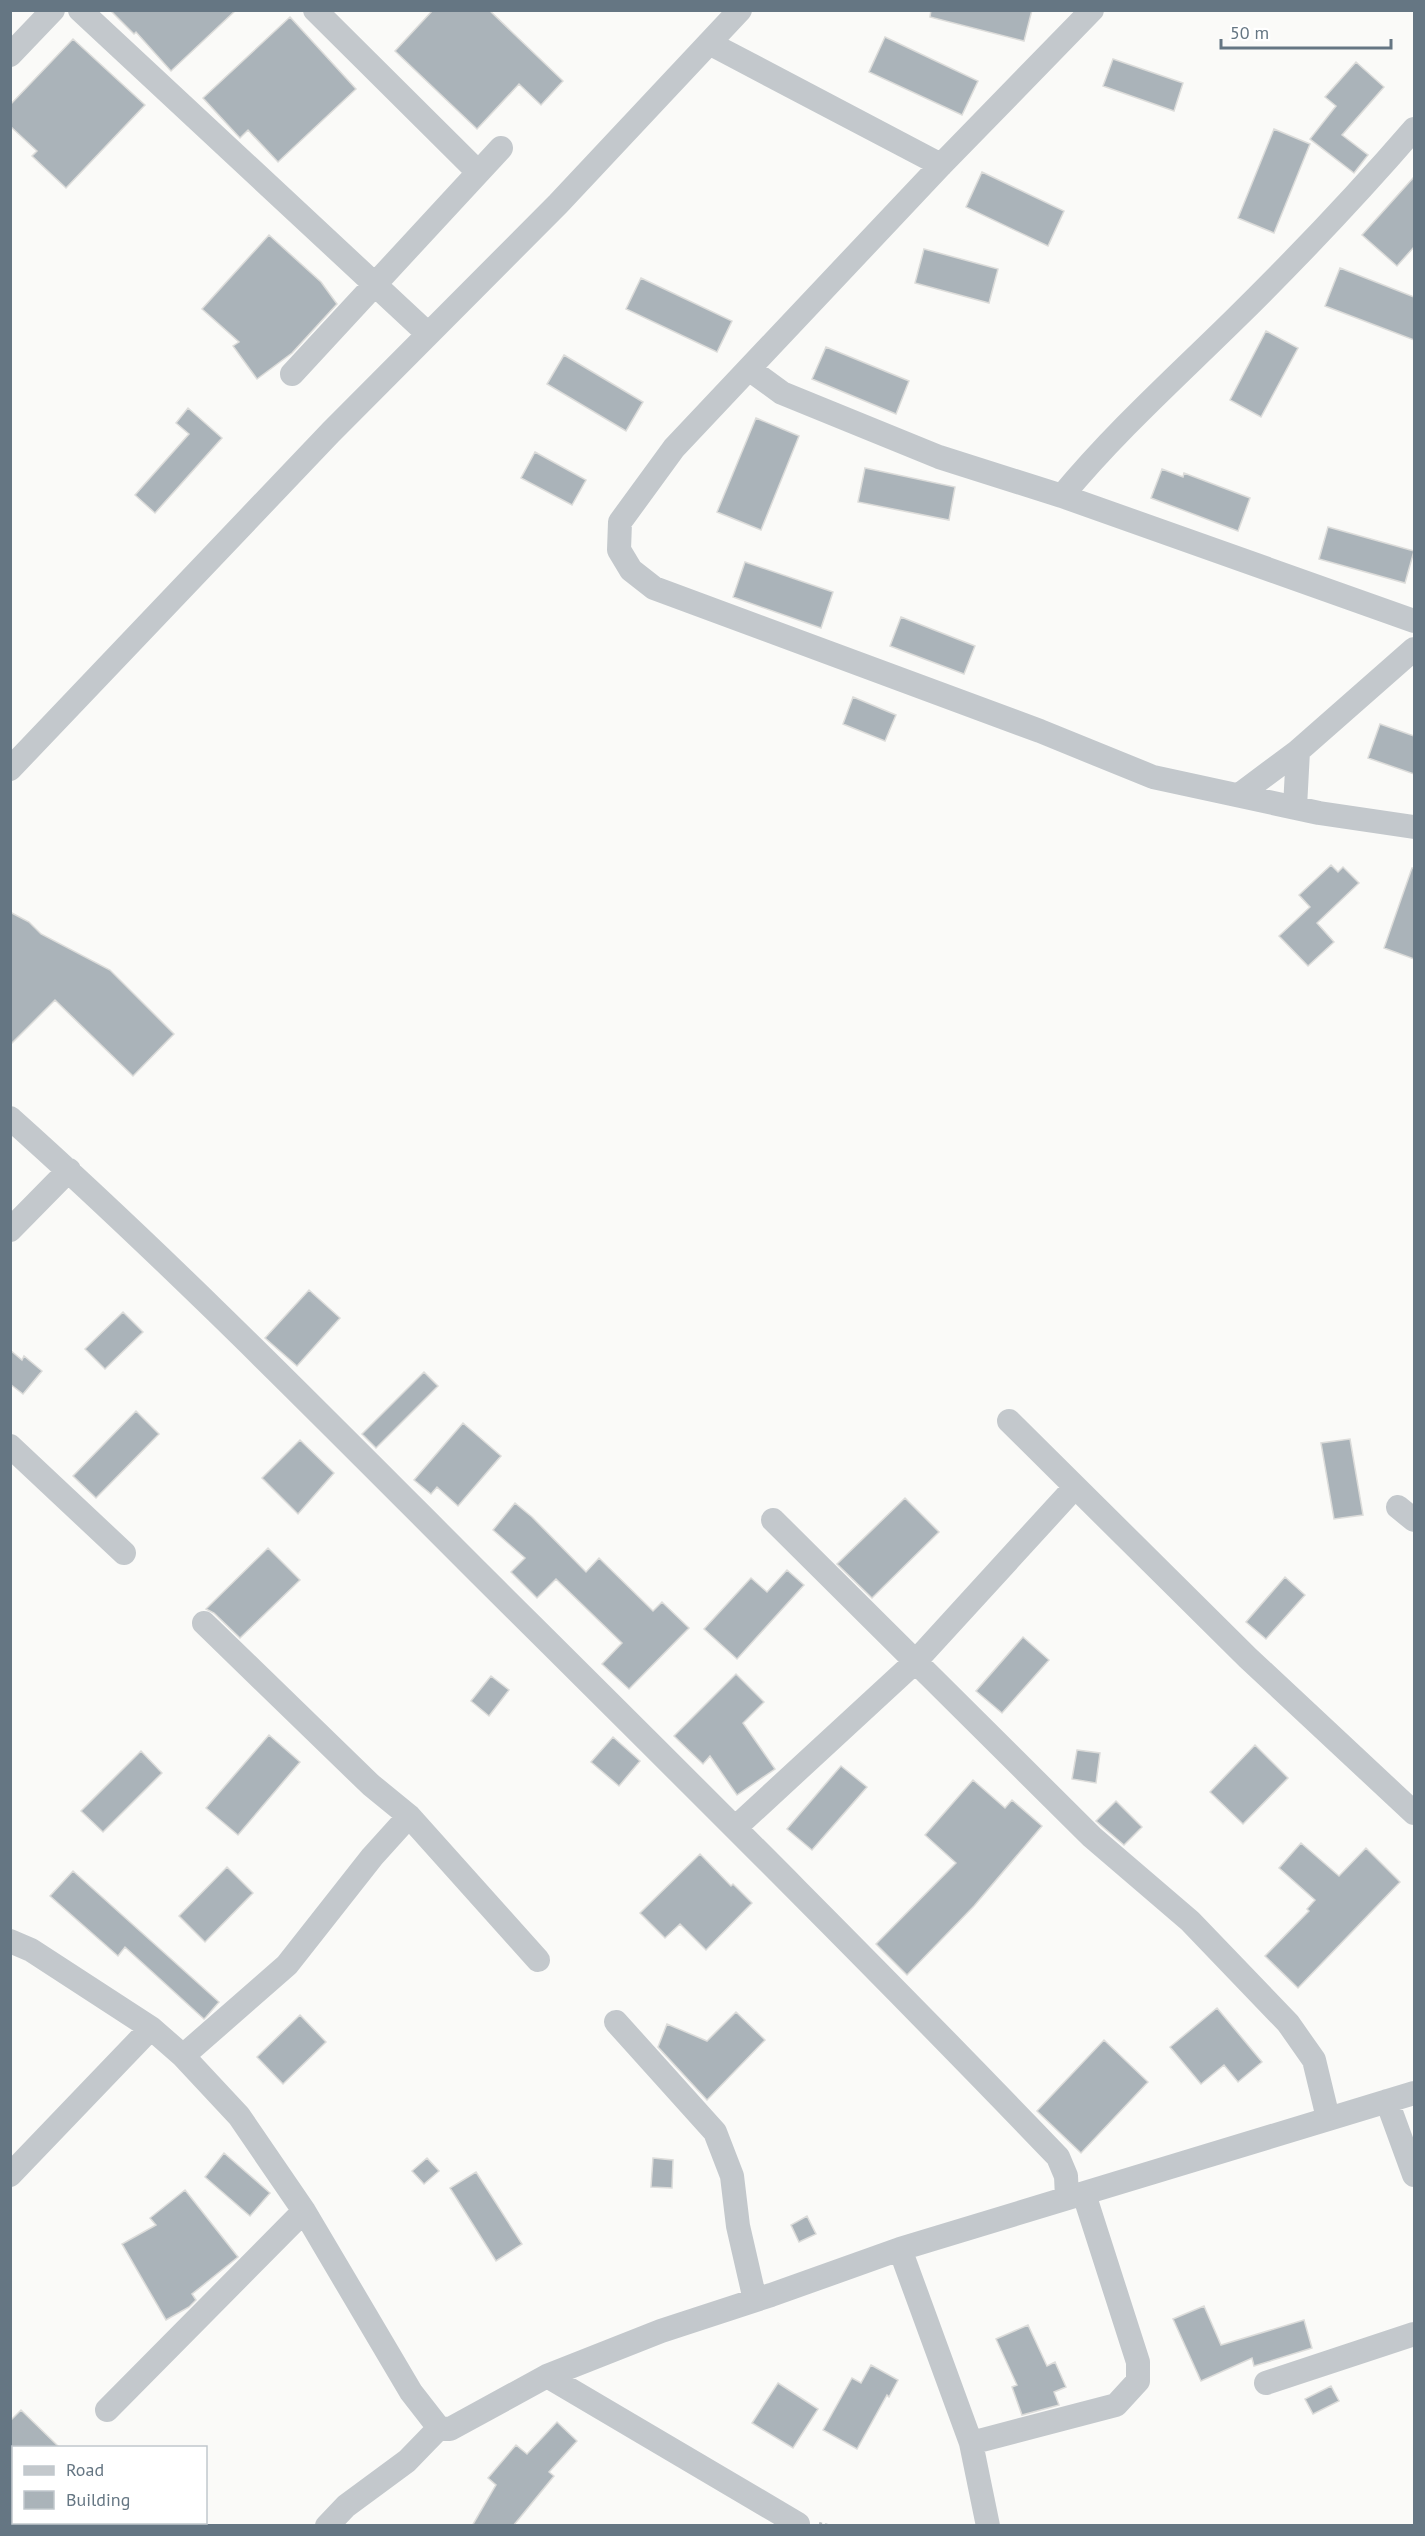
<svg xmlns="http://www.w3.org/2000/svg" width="1425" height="2536" viewBox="0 0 1425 2536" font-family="'PT Sans',sans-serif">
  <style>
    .building { fill: #aab3b9; stroke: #dcdcda; stroke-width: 1.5 }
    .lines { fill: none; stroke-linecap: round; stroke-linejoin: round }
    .path { stroke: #bbbfc2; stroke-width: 4; stroke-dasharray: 3 3; stroke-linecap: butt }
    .minor { stroke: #c3c8cc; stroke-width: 24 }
  </style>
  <rect width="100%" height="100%" fill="#fafaf8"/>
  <path class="building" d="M110 10H236L171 71 136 32 134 34Z
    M433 10H489L563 81 541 105 519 84 477 129 395 51Z
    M931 10H1032L1024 41 930 17Z
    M290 17 356 89 278 162 248 130 240 138 203 98Z
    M885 37 978 81 962 115 869 72Z
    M73 39 145 105 66 188 32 156 37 151 10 126V105Z
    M1113 59 1183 83 1174 111 1103 86Z
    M1356 62 1384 87 1342 135 1368 155 1354 173 1310 139 1336 106 1325 97Z
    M1274 129 1310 144 1274 233 1238 218Z
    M982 172 1064 211 1048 246 966 207Z
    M1414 177V247L1397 266 1362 235Z
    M269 235 321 282 337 304 292 353 257 379 233 346 239 342 202 309Z
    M924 249 998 269 989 303 915 283Z
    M1340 268 1414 297V340L1325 306Z
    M641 278 732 321 717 352 626 309Z
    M1266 331 1298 348 1261 417 1230 400Z
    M826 347 909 381 896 414 812 379Z
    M564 355 643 402 626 431 547 384Z
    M188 408 222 438 155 513 135 495 189 434 176 423Z
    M756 418 799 436 761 530 717 512Z
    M535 452 586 480 572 505 521 478Z
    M865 468 955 487 949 520 858 502Z
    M1162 469 1183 477 1184 473 1250 498 1238 531 1151 498Z
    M1328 527 1414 551 1405 583 1319 559Z
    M745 562 833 592 821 628 733 597Z
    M901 617 975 646 964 674 890 646Z
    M853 697 896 715 885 741 843 724Z
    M1380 724 1414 736V774L1368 758Z
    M1331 865 1338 872 1343 867 1359 883 1317 923 1334 942 1308 966 1279 936 1310 907 1299 895Z
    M1412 868H1414V959L1384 948Z
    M10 912 29 922 41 934 110 970 174 1034 133 1076 55 1000 10 1045Z
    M309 1290 340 1318 297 1366 265 1338Z
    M123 1312 143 1332 105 1369 85 1349Z
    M10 1350 22 1360 24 1356 42 1371 23 1394 10 1384Z
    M424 1372 438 1386 376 1448 362 1434Z
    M136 1411 159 1434 96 1498 73 1476Z
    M463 1423 501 1456 458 1506 437 1487 431 1494 414 1480Z
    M1350 1439 1363 1515 1334 1519 1321 1443Z
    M300 1440 334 1473 298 1514 262 1478Z
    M905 1498 939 1532 872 1598 837 1564Z
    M515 1503 532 1517 586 1572 599 1558 653 1611 662 1602 689 1628 629 1689 602 1664 622 1643 556 1579 537 1598 511 1572 525 1558 493 1530Z
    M268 1548 300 1580 240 1638 214 1613 206 1609Z
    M787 1570 804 1585 737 1659 704 1629 751 1578 767 1592Z
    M1285 1577 1305 1595 1266 1639 1246 1622Z
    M1023 1637 1049 1660 1002 1713 976 1691Z
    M736 1674 764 1702 743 1723 775 1769 737 1795 710 1756 703 1764 674 1736Z
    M491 1676 509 1690 489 1716 471 1701Z
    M269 1735 300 1762 238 1835 206 1808Z
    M613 1737 640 1761 619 1786 591 1762Z
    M1255 1745 1288 1778 1243 1824 1210 1792Z
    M1077 1750 1100 1753 1096 1783 1072 1779Z
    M141 1751 162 1773 103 1832 81 1811Z
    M841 1766 867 1787 812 1850 787 1829Z
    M973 1780 1005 1808 1012 1800 1042 1826 974 1906 907 1975 876 1944 956 1863 925 1835Z
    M1116 1801 1142 1827 1124 1845 1096 1821Z
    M1301 1843 1339 1876 1366 1848 1400 1882 1298 1988 1265 1956 1309 1911 1307 1909 1315 1900 1279 1868Z
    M700 1854 731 1886 733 1884 752 1903 706 1950 680 1924 665 1938 640 1913Z
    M227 1867 253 1893 205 1942 179 1916Z
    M73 1871 219 2002 206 2017 204 2019 125 1947 118 1956 50 1896Z
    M1217 2008 1262 2062 1238 2082 1224 2065 1201 2084 1170 2047Z
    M736 2012 765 2040 707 2100 658 2047 667 2024 707 2041Z
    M300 2015 326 2042 283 2084 257 2057Z
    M1104 2040 1148 2082 1081 2153 1037 2111Z
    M224 2153 270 2193 250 2216 205 2177Z
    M427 2158 439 2171 424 2184 412 2171Z
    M653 2158 673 2160 672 2188 651 2187Z
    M476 2172 522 2244 496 2261 450 2188Z
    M185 2190 238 2257 192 2294 196 2300 189 2307 166 2320 122 2244 156 2225 150 2218Z
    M807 2216 816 2234 799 2242 791 2225Z
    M1204 2306 1221 2345 1304 2320 1312 2348 1254 2366 1252 2358 1201 2381 1173 2319Z
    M1028 2325 1047 2366 1055 2362 1066 2387 1054 2392 1059 2405 1022 2415 1012 2387 1017 2385 996 2339Z
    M871 2365 898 2380 889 2397 887 2395 857 2449 823 2430 852 2378 861 2383Z
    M778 2383 818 2409 793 2448 752 2423Z
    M1331 2386 1339 2401 1313 2414 1305 2399Z
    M21 2410 60 2448H10V2421Z
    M557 2422 577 2441 549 2472 554 2476 513 2526H472L496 2485 488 2478 516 2445 527 2454Z"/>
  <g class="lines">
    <path class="path" d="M819 2524 828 2526"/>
    <path class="minor" d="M80 10 428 334
      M315 10 477 171
      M1092 10 941 165 674 448 620 522 619 550 631 570 654 588 1040 731 1153 777 1319 813 1414 827
      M709 43 941 165
      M10 55 53 10
      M749 369 782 393 939 457 1062 496 1414 621
      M292 374 501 148
      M1062 496C1114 433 1175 378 1233 321 1296 259 1357 195 1414 129
      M10 769 331 432 558 204 740 10
      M1239 795 1298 751 1414 649
      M1295 807 1298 751
      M10 1118C172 1263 325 1419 478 1572 673 1766 868 1959 1058 2157L1066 2176 1067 2198
      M10 1230 69 1170
      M1009 1421 1248 1658 1414 1813
      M10 1446 124 1553
      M1398 1507 1414 1520
      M773 1520 1092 1837 1190 1921 1288 2023 1314 2060 1328 2118
      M204 1623 371 1785 409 1816
      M735 1828 915 1662 1075 1487
      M10 1941 31 1950 151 2028 183 2056 239 2116 304 2211 411 2392 439 2428 450 2429 547 2376 661 2331 771 2295 900 2249 1414 2093
      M616 2022 715 2132 732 2176 738 2226 755 2300
      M183 2056 287 1965 372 1857 409 1816 538 1960
      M1387 2101 1414 2175
      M10 2175 151 2028
      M900 2249 971 2443 988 2526
      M547 2376 798 2524
      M1266 2383 1414 2334
      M107 2410 304 2211
      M971 2443 1116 2405 1138 2381V2362L1084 2194
      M327 2526 346 2506 407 2461 439 2428"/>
  </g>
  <rect width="1425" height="2536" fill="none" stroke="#657683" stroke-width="24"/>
  <rect x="12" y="2446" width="195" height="78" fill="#ffffff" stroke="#c1c8cd" stroke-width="1.5"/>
  <rect x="24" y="2466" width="30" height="9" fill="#c3c8cc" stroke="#c1c8cd" stroke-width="1.5"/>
  <text x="66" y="2476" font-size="18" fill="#657683">Road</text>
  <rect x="24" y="2491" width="30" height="18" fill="#aab3b9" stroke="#c1c8cd" stroke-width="1.5"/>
  <text x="66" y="2506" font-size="18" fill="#657683">Building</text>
  <path d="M1221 39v9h170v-9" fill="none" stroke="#657683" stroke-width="3"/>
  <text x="1230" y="39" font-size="18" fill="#657683" stroke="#ffffff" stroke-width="4.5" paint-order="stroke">50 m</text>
</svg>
